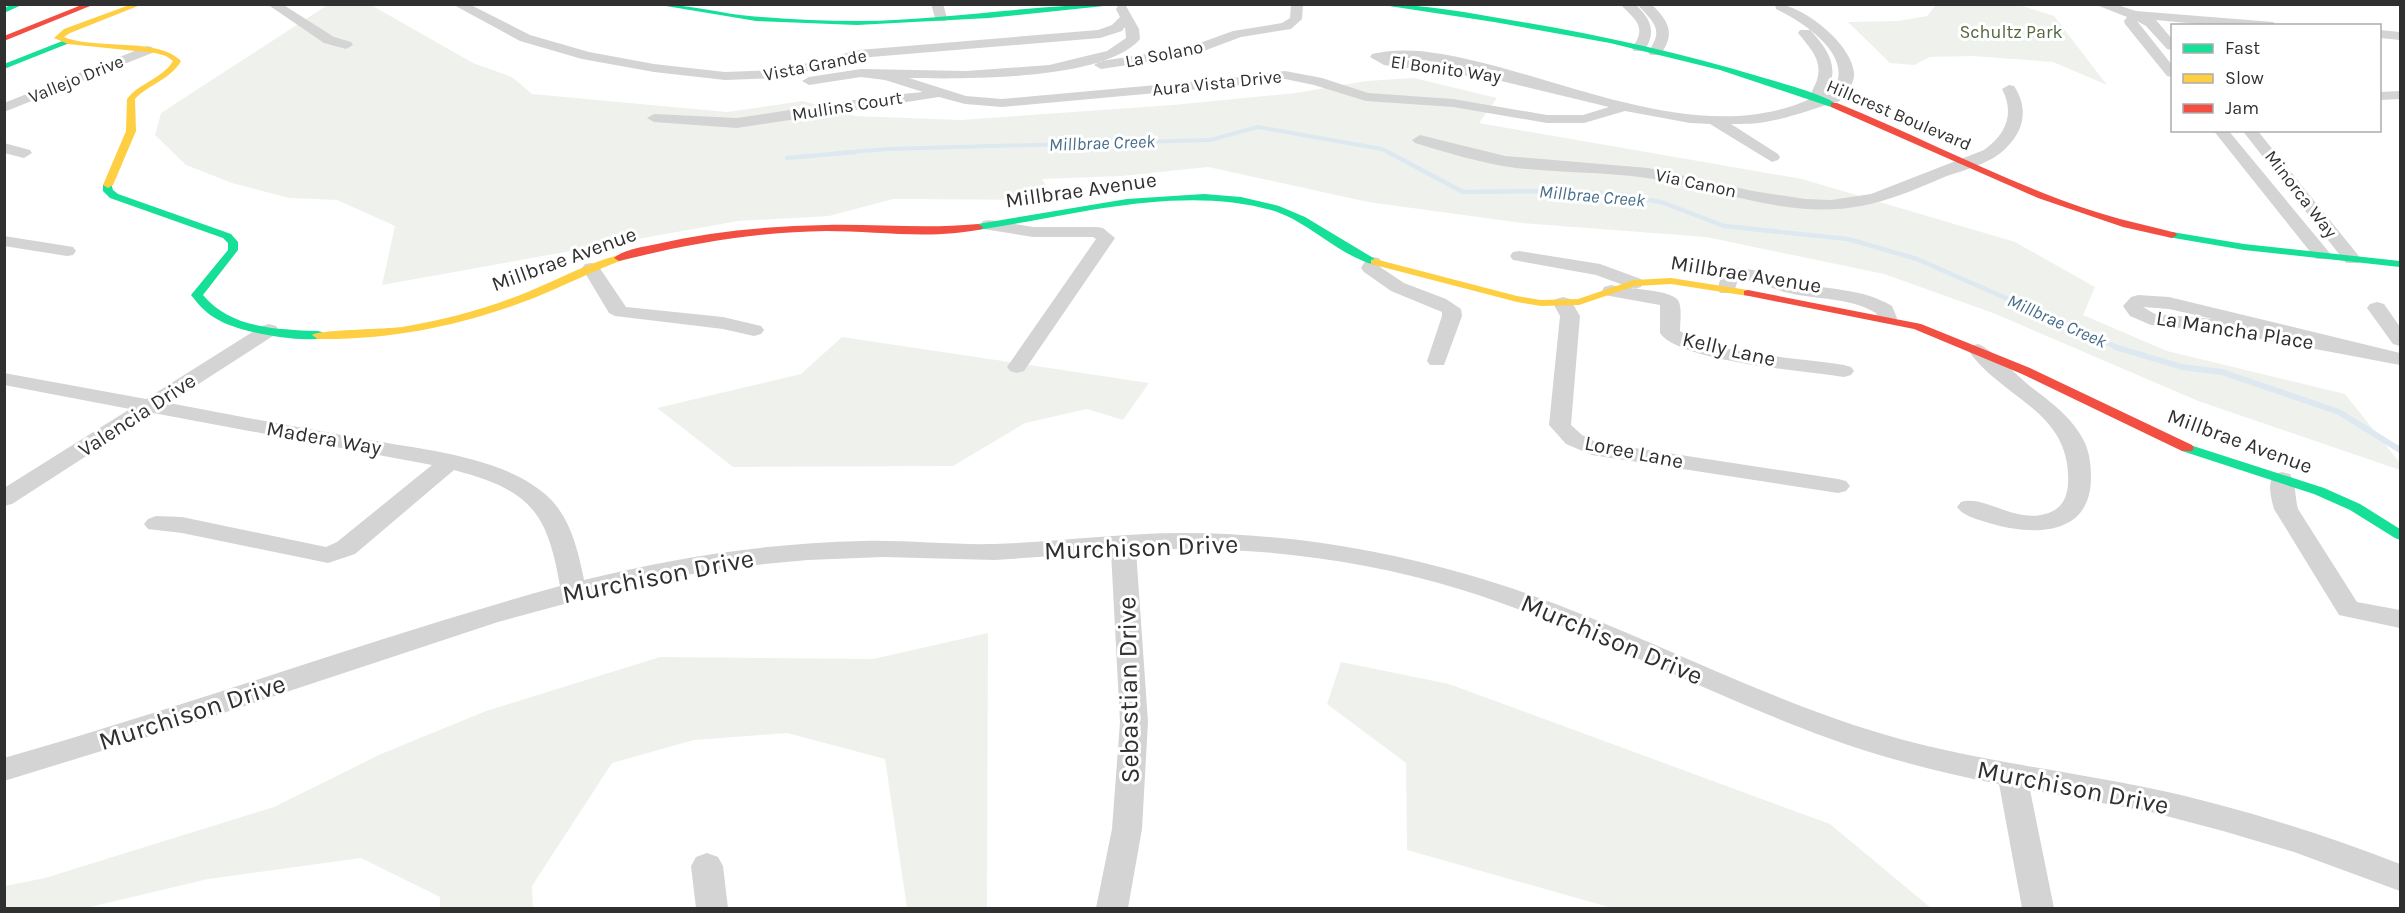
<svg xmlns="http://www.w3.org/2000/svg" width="2405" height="913" viewBox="0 0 2405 913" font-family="Karla,sans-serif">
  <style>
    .green { fill: #eff2ec }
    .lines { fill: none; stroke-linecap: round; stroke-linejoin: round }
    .stream-far2 { stroke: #dde8f0; stroke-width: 4 }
    .stream-far1 { stroke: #dde8f0; stroke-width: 4.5 }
    .stream { stroke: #dde8f0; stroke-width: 6 }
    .street { fill: #d4d4d4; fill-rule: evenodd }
    .fast { fill: #16e098; fill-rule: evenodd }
    .slow { fill: #ffcf43; fill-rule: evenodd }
    .jam { fill: #f24e42; fill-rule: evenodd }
    .labels { text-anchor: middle; stroke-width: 6; stroke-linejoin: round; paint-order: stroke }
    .far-park-label { font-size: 18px; fill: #526841; stroke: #fff }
    .far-street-label { font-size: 18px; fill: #303030; stroke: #fff }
    .far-water-label { font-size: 18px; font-style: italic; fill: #466d8a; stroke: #fff }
    .street-label { font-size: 21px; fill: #303030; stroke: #fff }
    .near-street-label { font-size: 26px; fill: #303030; stroke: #fff }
  </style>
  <rect width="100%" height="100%" fill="#fff"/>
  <path class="green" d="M329 4 371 5 473 63 512 77 532 94 727 112 803 101 855 116 961 120 1173 105 1296 93 1366 81 1414 78 1497 98 1479 123 1802 179 2015 242 2095 287 2083 315 2167 351 2345 394 2400 463V470L2198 401 1993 313 1884 274 1706 237 1522 223 1368 202 1208 167 1122 176 1042 179 1055 200 893 199 829 216 738 221 382 285 395 226 337 200 289 198 232 183 186 165 155 135 161 113Z
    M1936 5H2019L2054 16 2107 85 2053 62 1972 56 1930 57 1914 65 1890 63 1848 22 1898 21 1927 16Z
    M842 337 1149 383 1123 420 1087 409 1025 423 953 466 733 467 657 408 801 374Z
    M988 633 987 908H907L885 759 787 733 694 740 612 763 532 886 533 908H440V897L361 858 208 879 86 908H5V886L45 878 274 807 381 754 486 711 660 657 873 659Z
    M1341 662 1449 684 1830 824 1931 908H1612L1407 850 1406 763 1327 704Z"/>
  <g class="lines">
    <path class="stream-far2" d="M838 153 888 149 1210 140 1258 127 1382 149 1390 153"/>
    <path class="stream-far1" d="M1388 152 1463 192 1562 191 1627 195 1664 203 1724 226 1848 239 1917 259 2119 348
      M787 158 855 152"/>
    <path class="stream" d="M2115 347 2182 367 2222 372 2339 412 2400 450"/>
    <path class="street" d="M267 4H282L334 37 351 42 353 45 346 49 324 43Z
      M452 4H469L530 35 589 52 654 64 725 72 780 70 859 50 1098 30 1112 25 1120 17 1116 9 1118 6H1126L1139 29 1140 39C1105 81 961 79 909 78L966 96 1002 99 1233 78 1285 71 1322 78 1368 93 1453 99 1547 115H1583L1609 107 1493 79 1384 65 1370 57 1372 54C1406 46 1442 53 1475 61 1579 85 1708 147 1812 98 1810 91 1815 87 1817 80 1823 60 1810 48 1798 33L1800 30H1810C1822 43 1835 58 1832 77 1831 83 1827 89 1826 95L1830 94C1860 59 1804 22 1776 9L1775 4C1802 4 1851 43 1854 72 1855 84 1847 92 1840 101 1817 107 1794 117 1770 121 1758 124 1744 124 1731 124L1778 154 1780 157 1778 160 1772 162 1710 124 1690 123 1625 111 1584 123H1547L1453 107 1366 101 1314 85 1285 79 1233 86 1002 107 965 104 939 97 737 128 654 122 647 118 654 114 737 118 881 96 923 92 885 80 861 77 809 85 802 81 809 77 861 69 966 71 1049 65 1107 51 1126 38 1125 27 1122 31 1100 38 859 58 780 78 725 80 654 72 582 59 520 41ZM1392 58H1411L1467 68Z
      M931 4H943L947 18 946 21H936Z
      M1291 4H1303L1302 19 1291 29 1241 37 1193 55 1101 69 1094 65 1101 61 1186 48 1233 31 1282 23 1290 18Z
      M1620 4H1635C1651 19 1657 32 1644 51H1634L1632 48C1648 26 1635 20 1620 4Z
      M1637 4H1651C1669 21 1676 34 1660 55H1650L1648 52C1665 29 1653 22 1637 4Z
      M2094 4H2114L2136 11 2273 22 2279 26H2218L2156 20 2172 39V50L2167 49 2146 26 2137 21 2172 65V77L2167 76 2125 24 2124 21 2127 17Z
      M2380 30 2400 32V40L2380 38Z
      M147 46 152 47 154 50 152 53 4 112V103Z
      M2009 85 2014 86C2028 107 2025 129 2007 147 1990 165 1965 169 1942 178 1916 189 1889 201 1861 206 1788 220 1718 188 1647 178 1603 172 1559 173 1516 168 1481 163 1448 153 1415 143L1412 140 1420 135 1505 156 1648 168 1753 191 1805 199 1831 200 1871 194 1984 150C2006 134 2015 114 2002 89Z
      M2400 91V99L2380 100V92Z
      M2213 130H2228L2328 251 2331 255 2328 259H2316Z
      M2242 130H2257L2358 255 2361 259 2358 263H2346Z
      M4 143 30 150 32 153 24 158 4 153Z
      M989 220 1033 227H1097L1103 228 1115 238 1024 371 1017 373 1010 371 1007 367 1096 239 1093 237H1033L983 229 980 225 983 221Z
      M4 236 67 246 73 247 76 251 73 255 67 256 4 246Z
      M1519 251 1600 264 1641 279 1643 283 1641 287 1634 289 1596 275 1513 260 1510 256 1513 252Z
      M1373 257 1379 258 1382 262 1380 267 1404 283 1446 299 1461 309 1462 316 1444 365H1430L1427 361 1442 316V312L1391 291 1364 272 1361 268 1367 258Z
      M591 263 597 264 626 307 723 317 761 326 764 330 761 334 754 336 723 329 615 316 609 313 582 268 585 264Z
      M1733 268C1756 267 1775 279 1797 283 1829 290 1862 288 1892 306L1897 318 1894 322H1880L1876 313C1849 297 1818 300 1789 293 1771 289 1756 280 1738 279L1734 293H1720L1718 289C1720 278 1722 271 1733 268Z
      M1611 285C1624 289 1675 289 1679 302 1682 310 1680 323 1680 331 1712 354 1803 358 1844 365L1851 367 1854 371 1851 375 1844 377C1807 371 1680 362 1660 333V305L1604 295 1602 291 1604 287Z
      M2138 295 2169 297 2400 353V365L2230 333 2151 325 2130 316 2123 306 2131 297ZM2143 307 2169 309 2213 319 2155 314Z
      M1563 297 1570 299 1580 316 1571 425 1582 435 1596 442 1838 479 1846 481 1850 486 1846 491 1838 493 1592 455 1566 444 1549 425 1560 316 1553 303 1556 299Z
      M2377 302 2384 304 2400 327V346L2393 344 2367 308 2370 304Z
      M269 324 276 326 279 330 276 334 169 403C232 415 295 427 358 438 416 449 500 455 545 494 570 515 578 550 584 580 675 557 768 543 863 541 906 540 950 545 994 544 1057 542 1119 533 1182 533 1279 533 1377 548 1469 575 1617 617 1751 698 1900 739 1981 761 2066 771 2149 788 2235 806 2319 833 2400 864V891L2294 852 2223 831 2151 812 2030 790 2054 908H2022L1999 784C1931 771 1864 753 1799 727 1685 683 1576 625 1459 589 1355 557 1243 545 1136 550L1148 722 1142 829 1128 908H1096L1112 829 1120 722 1111 552 995 560 883 557 808 560 734 567 645 582 498 622 199 721 4 781V758C191 705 373 638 560 586 547 510 529 490 454 470L355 554 328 563 182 533 148 529 144 524 148 519 156 516 182 517 326 547 337 542 432 465 153 413 12 504 4 506V488L130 409 4 385V373L146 399 262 326Z
      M1978 344C1987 346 2020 378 2031 387 2051 402 2074 419 2085 443 2090 455 2091 466 2091 479 2090 537 2032 536 1989 523 1979 520 1963 516 1957 507L1961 502C1985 495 2014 523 2045 514 2061 510 2067 499 2068 484 2072 411 2003 400 1968 350L1971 346Z
      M2282 472 2290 474C2296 483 2295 498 2298 509L2357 602 2400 610V628L2339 615 2274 509C2271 498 2267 484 2274 474Z
      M707 853 718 857 723 866 728 908H696L691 866 696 857Z"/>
    <path class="fast" d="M13 4H24L4 13V8Z
      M654 4C683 4 711 11 740 15 779 19 819 21 859 21 947 20 1035 4 1123 4L989 18 857 25 756 21Z
      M1376 4C1423 4 1470 13 1516 21 1599 35 1681 53 1761 77 1781 83 1824 94 1838 105L1831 107 1720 70 1610 43 1494 22Z
      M65 40 72 42 4 69V64Z
      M108 182 111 183 113 190 118 194 231 234 238 242V250L203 295C231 329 277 329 318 331L322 332 324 335 322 338C298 343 236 332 215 318 205 312 198 304 191 295L228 250V243L223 238 110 198 103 191V185Z
      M1204 194 1241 197 1279 206 1305 217 1380 262 1375 265C1337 255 1309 221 1271 210 1179 184 1070 216 978 230L973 227 978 224 1127 199Z
      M2172 232 2244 244 2400 261V267L2244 250 2168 237V233Z
      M2187 444 2324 488 2360 504 2400 529V540L2395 538 2350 510 2314 494 2182 451 2180 448 2182 445Z"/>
    <path class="slow" d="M132 4H143L70 33 64 37C95 50 159 37 181 61 170 80 149 84 135 99L136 131 113 185 108 188 103 185 126 131 127 99C139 83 162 79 173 61L166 56 155 53 68 44 54 38 64 29Z
      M619 255 623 256V260C592 271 564 286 534 298 464 325 393 340 318 339L312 335C317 330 387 329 402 327 446 320 489 308 530 291 559 279 588 263 619 255Z
      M1375 259 1517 296 1541 300 1578 299 1634 280 1671 278 1748 290 1754 293 1748 296 1671 284 1635 286 1579 305 1541 306 1517 302 1371 264V260Z"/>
    <path class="jam" d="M84 4H95L4 41V36Z
      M1831 103H1837C1921 137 2001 180 2087 209 2116 219 2146 225 2176 233L2177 235 2172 238 2123 227 2038 198 1831 107Z
      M978 224 983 227 982 229C932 240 877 231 826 231 755 232 688 244 619 261L614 258C624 249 644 247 657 244 712 231 770 226 826 225 877 224 927 229 978 224Z
      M1748 290 1921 324 2030 368 2192 445 2194 448 2192 451H2182L2022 374 1914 329 1744 295V291Z"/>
  </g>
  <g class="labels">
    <g class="far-park-label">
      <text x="2011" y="38">Schultz Park</text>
    </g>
    <g class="far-street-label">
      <text transform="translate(1164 54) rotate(-11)" y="6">La Solano</text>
      <text transform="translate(815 65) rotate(-11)" y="6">Vista Grande</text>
      <text transform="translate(1446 69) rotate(8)" y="6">El Bonito Way</text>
      <text transform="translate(76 79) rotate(-22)" y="6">Vallejo Drive</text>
      <text transform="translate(1217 83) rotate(-6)" y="6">Aura Vista Drive</text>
      <text transform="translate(847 106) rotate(-9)" y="6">Mullins Court</text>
      <text transform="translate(1899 115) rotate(23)" y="6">Hillcrest Boulevard</text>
      <text transform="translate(1696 183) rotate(12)" y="6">Via Canon</text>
      <text transform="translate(2301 194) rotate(52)" y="6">Minorca Way</text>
    </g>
    <g class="far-water-label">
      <text transform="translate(1102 143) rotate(-2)" y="6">Millbrae Creek</text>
      <text transform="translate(1592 196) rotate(5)" y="6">Millbrae Creek</text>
      <text transform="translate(2057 321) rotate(24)" y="6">Millbrae Creek</text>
    </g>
    <g class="street-label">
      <text transform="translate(1081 190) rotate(-8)" y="7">Millbrae Avenue</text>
      <text transform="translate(564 259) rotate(-20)" y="7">Millbrae Avenue</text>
      <text transform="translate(1746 274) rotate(9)" y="7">Millbrae Avenue</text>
      <text transform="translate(2235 330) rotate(9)" y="7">La Mancha Place</text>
      <text transform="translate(1729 349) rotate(13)" y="7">Kelly Lane</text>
      <text transform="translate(137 415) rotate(-33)" y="7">Valencia Drive</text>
      <text transform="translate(324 438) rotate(10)" y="7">Madera Way</text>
      <text transform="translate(2240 441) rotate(20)" y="7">Millbrae Avenue</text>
      <text transform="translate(1634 452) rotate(11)" y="7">Loree Lane</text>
    </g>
    <g class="near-street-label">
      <text transform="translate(1141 547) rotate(-2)" y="9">Murchison Drive</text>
      <text transform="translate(658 576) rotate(-11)" y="9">Murchison Drive</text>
      <text transform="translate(1612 639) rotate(23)" y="9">Murchison Drive</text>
      <text transform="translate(1128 690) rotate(-91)" y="9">Sebastian Drive</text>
      <text transform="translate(192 712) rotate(-18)" y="9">Murchison Drive</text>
      <text transform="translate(2073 787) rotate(11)" y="9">Murchison Drive</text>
    </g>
  </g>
  <rect width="2405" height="913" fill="none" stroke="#303030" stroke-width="12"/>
  <rect x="2171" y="24" width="210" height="108" fill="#ffffff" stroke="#acacac" stroke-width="1.5"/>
  <rect x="2183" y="44" width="30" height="9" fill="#16e098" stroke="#acacac" stroke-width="1.5"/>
  <text x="2225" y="54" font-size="18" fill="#303030">Fast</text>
  <rect x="2183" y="74" width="30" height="9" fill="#ffcf43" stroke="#acacac" stroke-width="1.5"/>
  <text x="2225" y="84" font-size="18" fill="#303030">Slow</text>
  <rect x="2183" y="104" width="30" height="9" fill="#f24e42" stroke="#acacac" stroke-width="1.5"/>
  <text x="2225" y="114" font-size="18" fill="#303030">Jam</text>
</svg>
